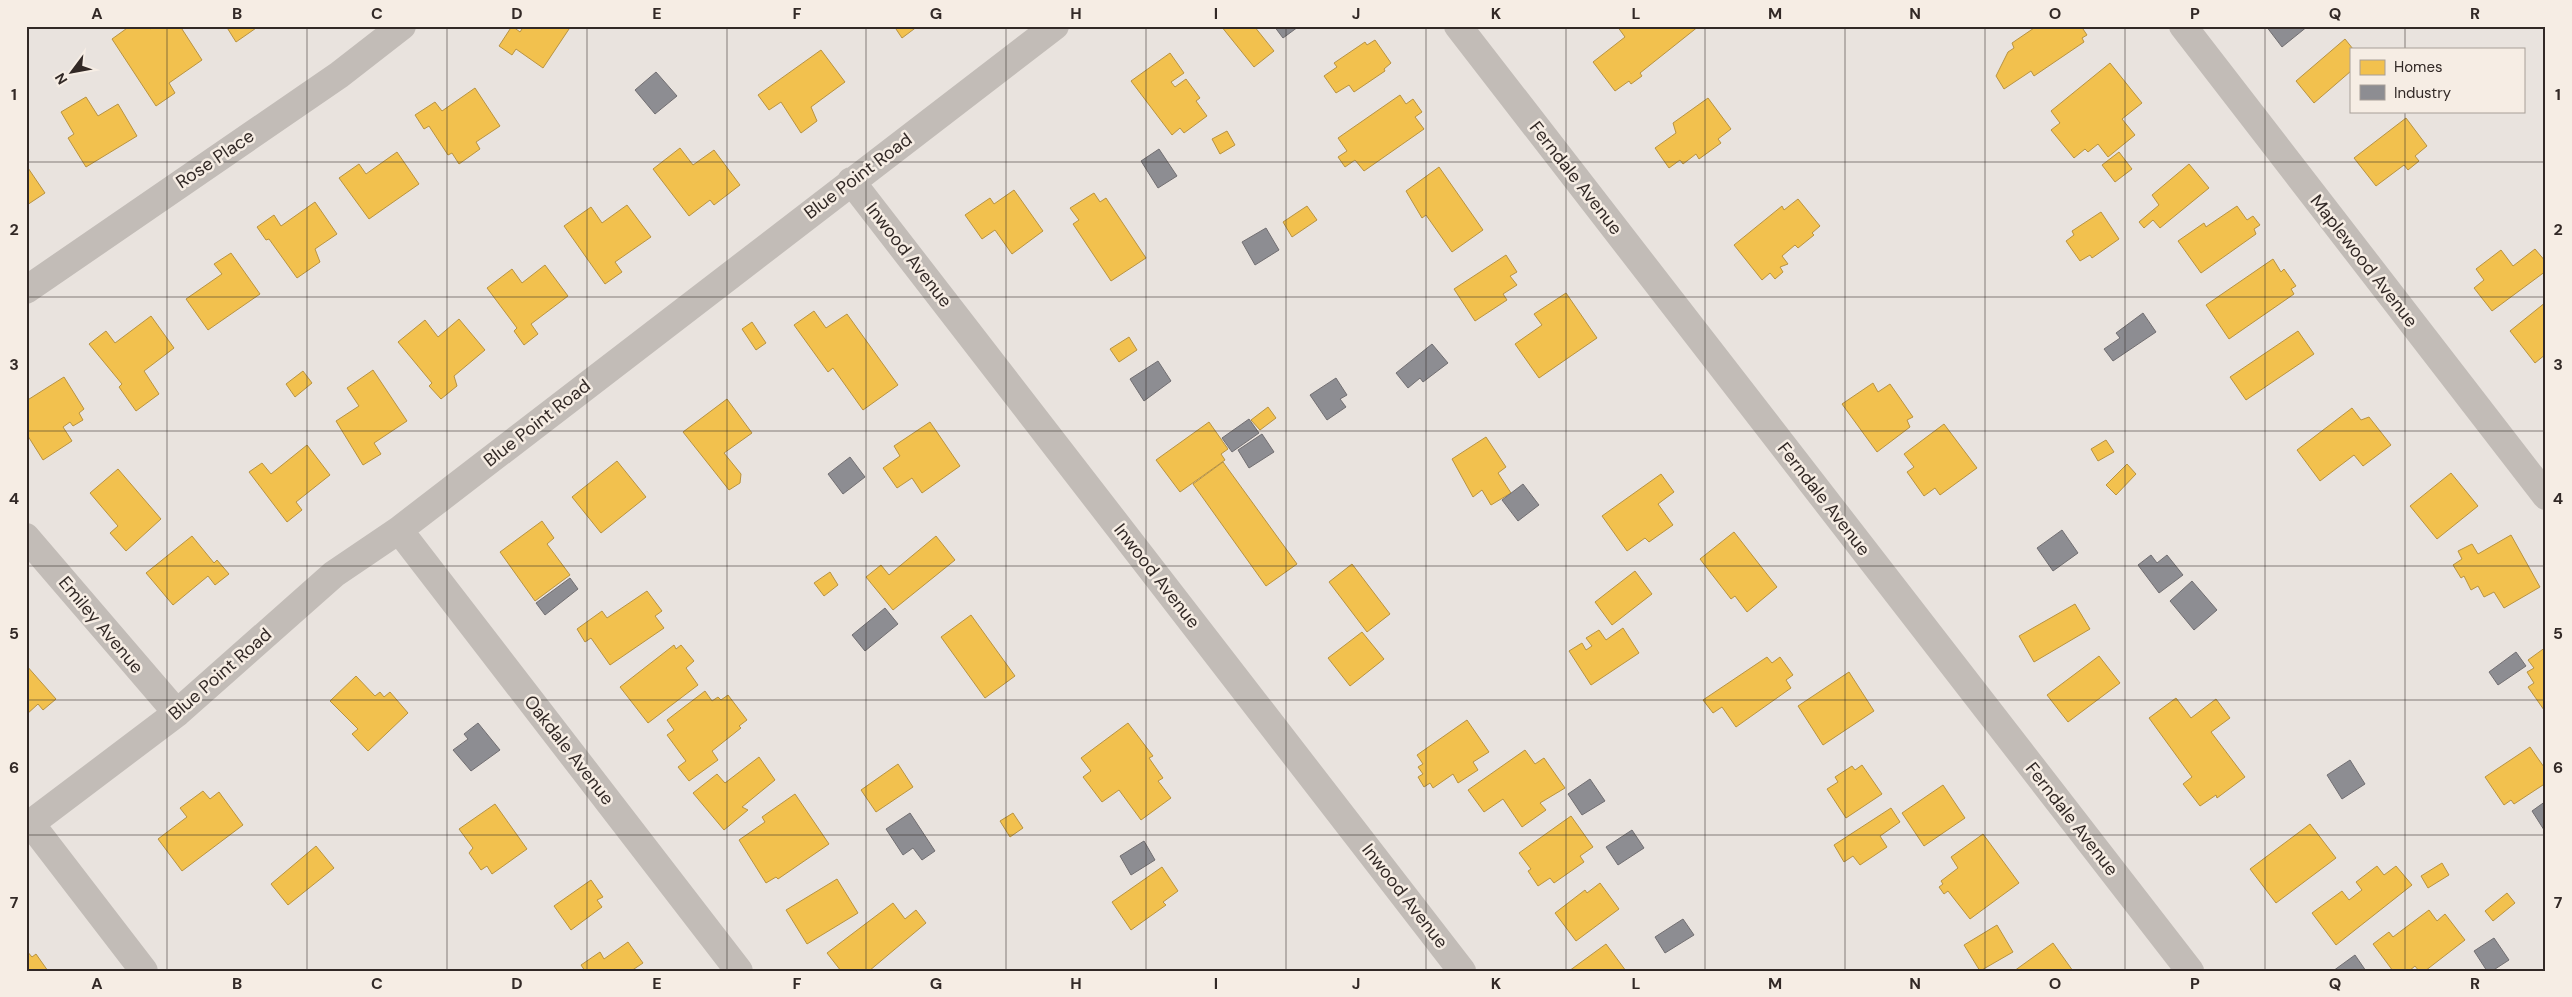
<svg xmlns="http://www.w3.org/2000/svg" width="2572" height="997" viewBox="0 0 2572 997" font-family="'DM Sans',sans-serif">
  <style>
    .homes { fill: #f2c14e; stroke: #b89342 }
    .industry { fill: #8d8d92; stroke: #726f72 }
    .lines { fill: none; stroke-linecap: round; stroke-linejoin: round }
    .minor { stroke: #c2bcb7; stroke-width: 28 }
    .grid { fill: none; stroke: #322926; stroke-width: 1; stroke-opacity: 0.55 }
    .labels { text-anchor: middle; stroke-width: 5; stroke-linejoin: round; paint-order: stroke }
    .street-label { font-size: 18px; fill: #322926; stroke: #f6ede4 }
    .neatline { fill: none; stroke: #322926; stroke-width: 2 }
    .grid-label { font-size: 16px; text-anchor: middle; font-weight: bold; fill: #322926 }
  </style>
  <rect width="100%" height="100%" fill="#e9e3de"/>
  <path class="homes" d="M130 26H148L150 29 154 26H180L202 60 169 83 175 93 156 106 112 39Z
    M226 26H259L236 42Z
    M512 26 520 32 524 26H571L543 68 516 49 512 55 499 46Z
    M894 26H918L902 38Z
    M1221 26H1254L1274 51 1254 67Z
    M1617 26H1699L1640 73 1642 76 1631 84 1629 81 1615 91 1593 62 1625 37Z
    M2037 26H2081L2087 35 2082 38 2084 42 2034 76 2031 71 2004 89 1996 76 2008 52 2014 48 2012 43Z
    M2345 39 2353 49H2351V71L2314 103 2296 81Z
    M1375 40 1391 63 1384 69 1385 71 1354 92 1349 85 1336 93 1324 76 1337 67 1334 63 1365 42 1367 45Z
    M821 50 845 82 811 107 817 121 801 133 781 102 769 110 758 95Z
    M1170 53 1184 73 1171 82 1175 87 1186 79 1200 98 1196 101 1207 116 1184 133 1180 128 1172 135 1131 81Z
    M2110 63 2142 103 2122 119 2135 135 2108 157 2098 144 2088 152 2085 149 2074 158 2051 130 2060 123 2051 111Z
    M475 88 500 126 476 142 480 149 459 164 452 153 448 155 429 126 424 129 415 115 435 102 442 111Z
    M1400 95 1406 104 1413 99 1422 112 1415 117 1424 129 1364 171 1355 160 1345 167 1338 157 1347 151 1338 138Z
    M86 97 98 116 118 104 137 136 86 167 68 138 74 134 61 112Z
    M1708 98 1731 129 1718 139 1721 143 1699 159 1696 154 1683 164 1680 160 1669 168 1655 148 1676 133 1673 123Z
    M2406 118 2427 146 2415 156 2419 161 2408 170 2404 165 2376 186 2354 158Z
    M1227 131 1235 145 1220 154 1212 139Z
    M680 148 693 165 714 150 740 185 714 205 710 200 689 216 653 169Z
    M397 152 419 184 369 219 339 178 359 164 366 174Z
    M2119 152 2132 169 2115 182 2102 165Z
    M2189 164 2209 188 2160 228 2153 220 2144 228 2139 222 2159 205 2152 195Z
    M26 165 45 193 27 205 26 204Z
    M1439 167 1483 230 1452 252 1426 215 1422 218 1406 191Z
    M1014 190 1043 231 1012 254 995 230 982 239 965 215 990 198 994 204Z
    M1094 193 1100 202 1106 198 1146 258 1111 281 1073 224 1079 220 1070 208Z
    M1798 199 1820 226 1812 233 1814 235 1798 248 1795 245 1782 256 1788 264 1780 267 1783 272 1775 279 1770 273 1762 280 1734 245 1782 206 1784 210Z
    M315 202 337 234 315 249 320 262 297 278 269 239 266 240 257 227 274 215 281 226Z
    M627 205 651 237 615 262 622 272 605 284 564 226 591 207 602 223Z
    M1307 206 1317 220 1292 237 1283 222Z
    M2237 206 2247 220 2253 216 2260 225 2254 229 2256 234 2201 273 2178 241 2204 223 2206 227Z
    M2101 212 2119 239 2092 258 2090 255 2080 261 2066 241 2074 235 2072 231Z
    M2535 249 2546 262V271L2492 311 2474 288 2484 280 2476 269 2501 250 2513 266Z
    M231 253 260 294 208 330 186 299 222 274 214 264Z
    M1506 255 1517 272 1510 276 1517 285 1503 294 1507 300 1475 321 1454 289Z
    M2273 259 2281 272 2284 269 2296 286 2291 289 2294 294 2229 339 2206 305Z
    M545 265 568 296 531 324 538 334 524 345 514 331 517 328 487 288 512 269 522 283Z
    M1566 293 1597 338 1539 378 1515 344 1542 325 1534 314Z
    M2546 302V354L2535 363 2510 331Z
    M814 311 826 328 847 314 898 385 863 410 833 368 828 372 794 325Z
    M151 316 174 348 144 371 159 394 136 411 119 387 122 384 89 344 106 331 115 343Z
    M459 319 485 350 454 376 457 386 441 399 429 386 432 383 398 342 425 320 438 337Z
    M752 322 766 343 756 350 742 329Z
    M2298 331 2314 354 2246 400 2230 377Z
    M1129 337 1137 350 1119 362 1110 349Z
    M373 370 407 421 374 443 381 454 363 465 336 421 359 406 347 388Z
    M303 371 312 383 295 397 286 384Z
    M64 377 84 409 79 413 83 420 73 426 70 422 63 427 72 441 43 460 26 433V401Z
    M1873 383 1878 392 1890 384 1913 417 1907 420 1910 427 1877 452 1842 404Z
    M727 399 752 433 724 453 741 474 740 483 729 490 683 432Z
    M1268 407 1276 418 1260 430 1251 420Z
    M2352 408 2361 420 2369 417 2391 445 2363 466 2354 455 2320 481 2297 450Z
    M930 422 960 466 922 493 912 478 897 488 883 468 900 456 894 446Z
    M1209 422 1228 449 1221 454 1225 460 1180 492 1156 460Z
    M1944 424 1977 468 1940 495 1935 488 1924 496 1907 472 1914 467 1904 454Z
    M1486 437 1506 467 1498 473 1511 493 1491 505 1482 490 1473 497 1452 459Z
    M2106 440 2114 452 2098 461 2091 449Z
    M307 445 330 475 296 502 302 510 287 522 249 472 262 463 271 474Z
    M617 461 646 497 601 533 572 497Z
    M1223 462 1297 564 1266 586 1193 484Z
    M2127 464 2136 474 2116 495 2106 485Z
    M118 469 161 519 126 551 110 533 118 526 90 493Z
    M2451 473 2478 506 2437 539 2410 506Z
    M1661 474 1674 492 1658 504 1673 525 1649 542 1645 538 1627 551 1602 516Z
    M542 521 554 538 547 544 570 575 535 601 500 552Z
    M1734 532 1777 587 1747 612 1735 596 1731 599 1700 559Z
    M2511 535 2540 587 2504 608 2494 592 2484 597 2478 586 2471 590 2464 576 2461 578 2453 565 2462 559 2458 551 2472 544 2478 554Z
    M192 536 214 563 217 560 229 574 215 585 208 576 173 605 146 573Z
    M936 536 955 560 893 610 866 577 881 565 889 575Z
    M1352 564 1390 614 1367 632 1329 582Z
    M1635 571 1652 594 1612 625 1595 602Z
    M830 572 838 585 824 596 814 583Z
    M647 591 662 611 655 616 664 628 610 665 591 638 585 642 577 629 602 611 607 618Z
    M2075 604 2090 629 2034 662 2019 636Z
    M971 615 1015 676 985 698 941 637Z
    M1623 628 1639 653 1591 685 1569 651 1582 643 1586 650 1592 646 1586 638 1599 630 1606 640Z
    M1362 632 1384 659 1350 686 1328 658Z
    M674 645 676 649 681 645 694 661 686 668 698 685 648 723 620 687Z
    M2546 647V709L2544 710 2528 687 2534 683 2527 672 2534 668 2528 660Z
    M2099 656 2120 683 2068 722 2047 695Z
    M1767 657 1772 663 1780 657 1793 675 1786 680 1791 688 1736 727 1722 707 1713 713 1703 700Z
    M26 665 56 699 43 710 38 704 26 715Z
    M1849 672 1874 711 1823 745 1798 706Z
    M356 676 375 696 380 692 384 697 390 692 408 713 368 751 352 734 358 729 330 701Z
    M705 691 712 701 718 697 721 700 728 695 747 720 739 726 741 728 712 751 718 760 689 781 678 767 686 761 667 735 674 730 667 720Z
    M2176 698 2191 718 2216 699 2230 718 2211 732 2245 777 2217 798 2216 795 2200 806 2183 784 2192 777 2149 718Z
    M1467 720 1489 752 1473 762 1478 770 1458 783 1453 774 1433 788 1430 783 1424 787 1418 777 1423 774 1418 767 1423 764 1417 755Z
    M1128 723 1153 756 1149 758 1163 778 1158 781 1171 798 1141 820 1119 790 1102 802 1083 777 1091 771 1081 758Z
    M2530 747 2546 770V783L2514 804 2511 800 2504 805 2485 777Z
    M1525 750 1535 764 1544 758 1565 788 1540 803 1546 810 1522 827 1503 799 1484 812 1468 790Z
    M759 757 775 780 742 807 748 810 724 830 693 793 717 774 725 783Z
    M898 764 913 787 876 812 861 790Z
    M1862 765 1882 794 1846 818 1827 789 1838 782 1835 777 1852 766 1855 770Z
    M1943 785 1965 818 1924 846 1902 813Z
    M203 791 210 799 219 792 243 825 182 871 158 839 187 817 180 808Z
    M795 794 829 844 778 879 776 877 766 883 739 840 765 822 762 817Z
    M495 804 527 849 492 874 487 866 481 870 469 853 473 848 459 829Z
    M1891 808 1900 822 1880 836 1887 847 1860 865 1853 856 1844 862 1834 845Z
    M1013 813 1023 828 1010 837 1000 821Z
    M1571 816 1593 847 1580 856 1584 862 1554 883 1550 878 1538 886 1528 871 1531 869 1519 853Z
    M2310 824 2336 858 2276 903 2250 869Z
    M1983 834 2019 883 1970 919 1948 891 1944 894 1939 887 1943 884 1941 881 1958 868 1951 857Z
    M316 846 334 868 288 905 271 884Z
    M2442 863 2449 875 2428 888 2421 876Z
    M2377 866 2384 875 2396 866 2412 885 2336 945 2312 913 2342 891 2349 900 2362 890 2356 882Z
    M1162 867 1178 891 1163 902 1166 905 1131 930 1112 902Z
    M837 879 858 913 807 944 786 910Z
    M591 880 603 897 597 900 602 907 571 930 554 906Z
    M1600 883 1619 909 1576 941 1555 913 1585 890 1587 893Z
    M2507 893 2515 903 2493 921 2485 911Z
    M893 903 905 919 916 910 926 923 869 971H841L827 953Z
    M2429 910 2437 921 2445 914 2465 940 2425 971H2419L2415 966 2409 971H2393L2373 944 2389 932 2393 937Z
    M1997 925 2013 952 1980 971 1964 945Z
    M628 942 643 963 631 971H585L581 965 600 952 604 959Z
    M2053 943 2073 971H2014Z
    M1606 944 1626 971H1569Z
    M26 950 32 957 36 954 48 971H26Z"/>
  <path class="industry" d="M1274 26H1297L1298 27 1283 38Z
    M2266 26H2308L2282 47Z
    M656 72 677 96 655 114 635 90Z
    M1159 149 1177 176 1158 188 1141 161Z
    M1266 228 1279 250 1255 265 1242 242Z
    M2143 313 2156 332 2113 361 2104 349 2120 338 2116 333Z
    M1432 344 1448 363 1423 382 1420 378 1408 388 1396 373Z
    M1158 361 1171 381 1144 401 1130 379Z
    M1336 378 1347 395 1340 399 1346 407 1327 420 1310 395Z
    M1249 419 1259 433 1232 452 1222 438Z
    M1262 434 1274 452 1249 468 1238 450Z
    M850 457 865 477 843 494 828 474Z
    M1523 484 1539 505 1518 521 1502 500Z
    M2062 530 2078 553 2053 571 2037 548Z
    M2151 555 2157 563 2167 555 2183 575 2159 593 2138 565Z
    M570 578 578 589 545 615 536 603Z
    M2192 581 2217 610 2194 630 2170 601Z
    M885 608 898 624 865 651 852 635Z
    M2516 652 2526 666 2498 685 2489 672Z
    M478 723 500 750 471 771 453 750 468 739 464 734Z
    M2350 760 2365 784 2342 799 2327 775Z
    M1590 779 1605 801 1582 815 1568 794Z
    M2546 801V833L2532 811Z
    M910 813 935 851 922 860 913 848 903 855 886 829Z
    M1632 830 1644 848 1618 865 1606 847Z
    M1144 841 1155 860 1131 875 1120 856Z
    M1683 919 1694 935 1665 953 1655 937Z
    M2494 938 2509 960 2492 971H2487L2474 951Z
    M2355 955 2366 971H2333Z"/>
  <g class="lines">
    <path class="minor" d="M1458 26 2190 971
      M2183 26 2546 496
      M851 181 1462 971
      M26 290 339 75 402 26
      M399 530 739 971
      M26 537 177 713
      M31 824 144 971
      M26 827 177 713 334 574 399 530 1055 26"/>
  </g>
  <path class="grid" d="M167 26V971M307 26V971M447 26V971M587 26V971M727 26V971M866 26V971M1006 26V971M1146 26V971M1286 26V971M1426 26V971M1566 26V971M1705 26V971M1845 26V971M1985 26V971M2125 26V971M2265 26V971M2405 26V49M2405 111V971M26 162H2546M26 297H2546M26 431H2546M26 566H2546M26 700H2546M26 835H2546"/>
  <g class="labels">
    <g class="street-label">
      <text transform="translate(215 159) rotate(-34)" y="6">Rose Place</text>
      <text transform="translate(858 176) rotate(-37)" y="6">Blue Point Road</text>
      <text transform="translate(1576 178) rotate(52)" y="6">Ferndale Avenue</text>
      <text transform="translate(909 255) rotate(52)" y="6">Inwood Avenue</text>
      <text transform="translate(2364 261) rotate(52)" y="6">Maplewood Avenue</text>
      <text transform="translate(537 423) rotate(-38)" y="6">Blue Point Road</text>
      <text transform="translate(1824 499) rotate(52)" y="6">Ferndale Avenue</text>
      <text transform="translate(1157 576) rotate(52)" y="6">Inwood Avenue</text>
      <text transform="translate(101 625) rotate(50)" y="6">Emiley Avenue</text>
      <text transform="translate(220 674) rotate(-41)" y="6">Blue Point Road</text>
      <text transform="translate(569 750) rotate(52)" y="6">Oakdale Avenue</text>
      <text transform="translate(2072 819) rotate(52)" y="6">Ferndale Avenue</text>
      <text transform="translate(1405 896) rotate(52)" y="6">Inwood Avenue</text>
    </g>
  </g>
  <rect width="2572" height="997" fill="none" stroke="#f6ede4" stroke-width="55"/>
  <rect x="2350" y="48" width="175" height="65" fill="#f6ede4" stroke="#a89f98"/>
  <rect x="2360" y="60" width="25" height="15" fill="#f2c14e" stroke="#a89f98"/>
  <text x="2394" y="72" font-size="15" fill="#322926">Homes</text>
  <rect x="2360" y="85" width="25" height="15" fill="#8d8d92" stroke="#a89f98"/>
  <text x="2394" y="98" font-size="15" fill="#322926">Industry</text>
  <g transform="translate(72 72) rotate(238)" stroke="#f6ede4" stroke-width="4" paint-order="stroke">
  <path d="M0-4L9 19L0 12L-9 19Z" fill="#322926"/>
  <text y="-8" font-size="14" font-weight="bold" text-anchor="middle" fill="#322926">N</text>
  </g>
  <rect x="28" y="28" width="2516" height="942" class="neatline"/>
  <g class="grid-label">
    <text x="97" y="19">A</text>
    <text x="237" y="19">B</text>
    <text x="377" y="19">C</text>
    <text x="517" y="19">D</text>
    <text x="657" y="19">E</text>
    <text x="797" y="19">F</text>
    <text x="936" y="19">G</text>
    <text x="1076" y="19">H</text>
    <text x="1216" y="19">I</text>
    <text x="1356" y="19">J</text>
    <text x="1496" y="19">K</text>
    <text x="1636" y="19">L</text>
    <text x="1775" y="19">M</text>
    <text x="1915" y="19">N</text>
    <text x="2055" y="19">O</text>
    <text x="2195" y="19">P</text>
    <text x="2335" y="19">Q</text>
    <text x="2475" y="19">R</text>
    <text x="14" y="100">1</text>
    <text x="2558" y="100">1</text>
    <text x="14" y="235">2</text>
    <text x="2558" y="235">2</text>
    <text x="14" y="370">3</text>
    <text x="2558" y="370">3</text>
    <text x="14" y="504">4</text>
    <text x="2558" y="504">4</text>
    <text x="14" y="639">5</text>
    <text x="2558" y="639">5</text>
    <text x="14" y="773">6</text>
    <text x="2558" y="773">6</text>
    <text x="14" y="908">7</text>
    <text x="2558" y="908">7</text>
    <text x="97" y="989">A</text>
    <text x="237" y="989">B</text>
    <text x="377" y="989">C</text>
    <text x="517" y="989">D</text>
    <text x="657" y="989">E</text>
    <text x="797" y="989">F</text>
    <text x="936" y="989">G</text>
    <text x="1076" y="989">H</text>
    <text x="1216" y="989">I</text>
    <text x="1356" y="989">J</text>
    <text x="1496" y="989">K</text>
    <text x="1636" y="989">L</text>
    <text x="1775" y="989">M</text>
    <text x="1915" y="989">N</text>
    <text x="2055" y="989">O</text>
    <text x="2195" y="989">P</text>
    <text x="2335" y="989">Q</text>
    <text x="2475" y="989">R</text>
  </g>
</svg>
